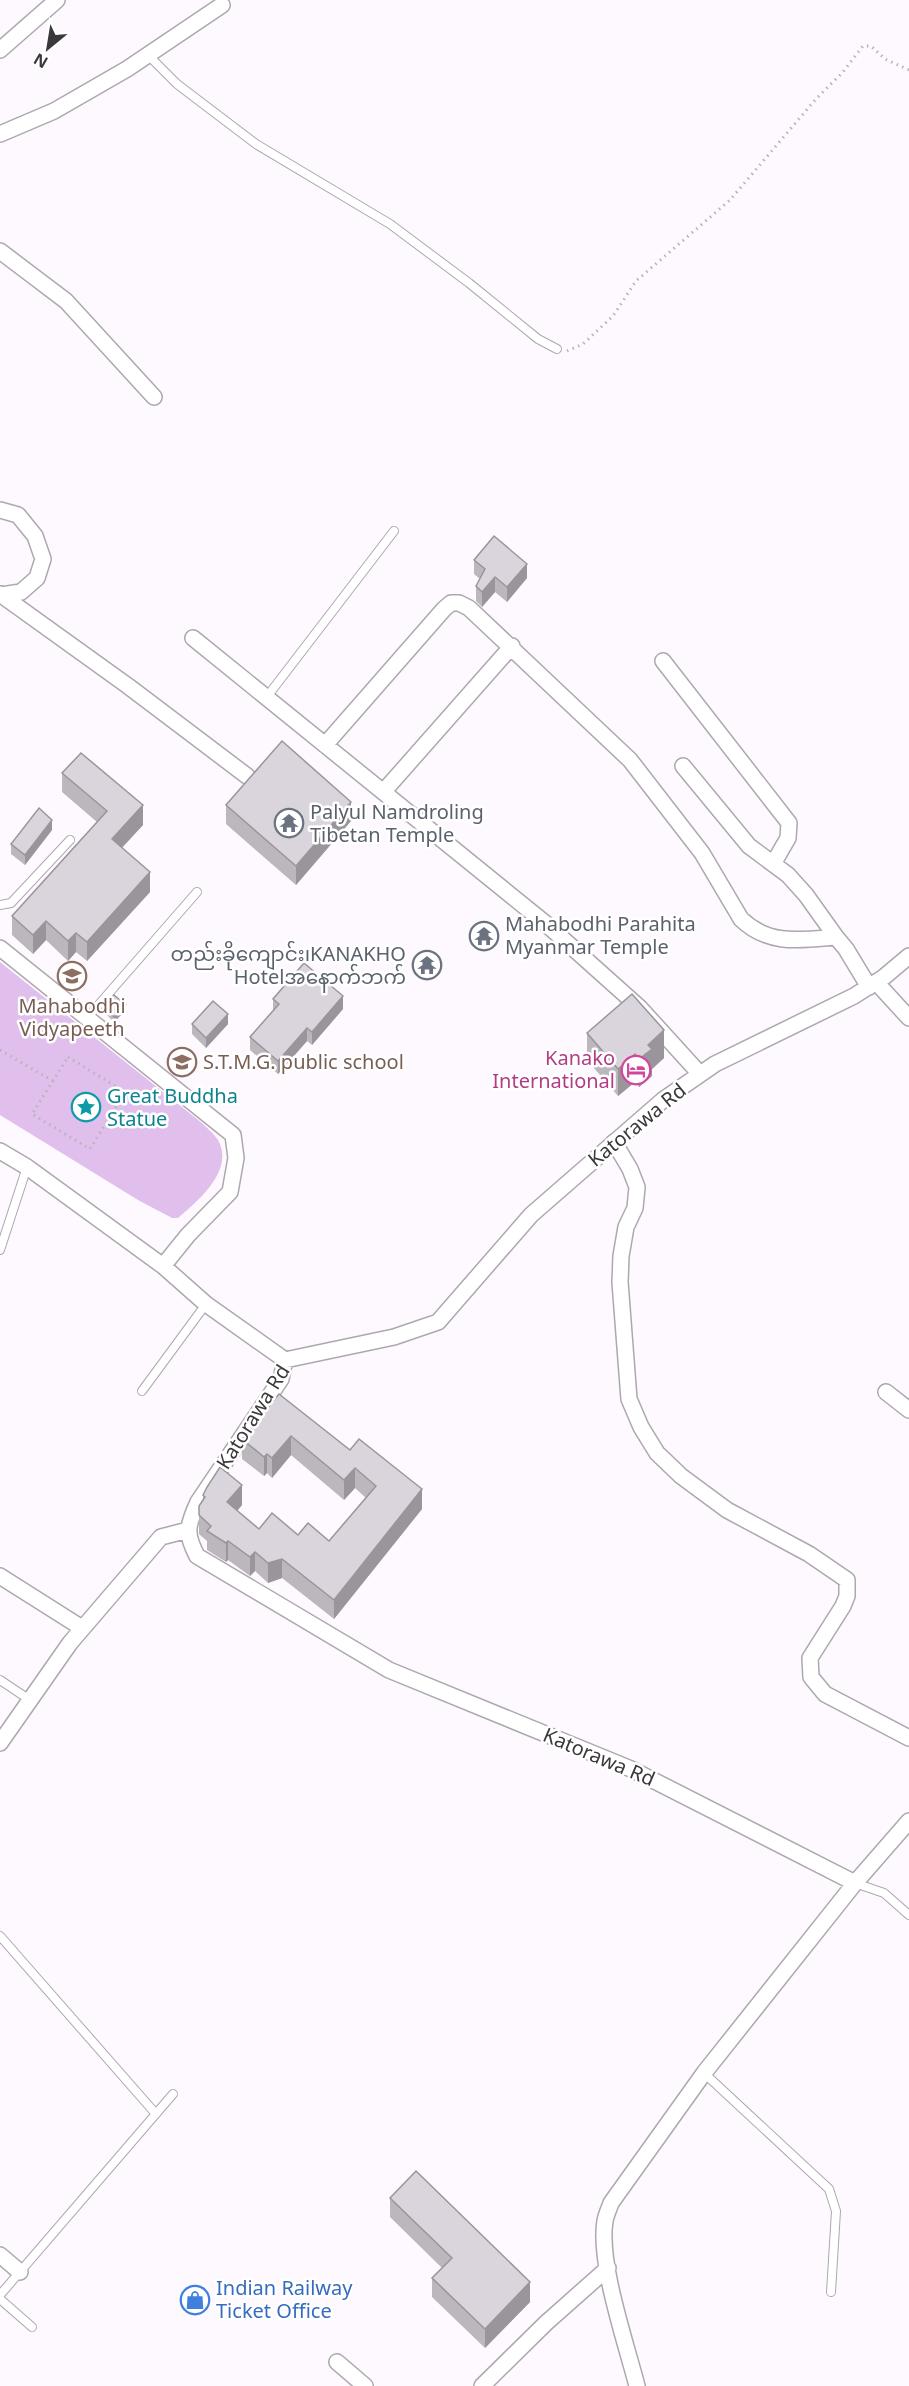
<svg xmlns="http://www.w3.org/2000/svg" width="909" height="2386" viewBox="0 0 909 2386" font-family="Georgia,'Noto Sans Myanmar',serif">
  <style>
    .green { fill: #e1bfed }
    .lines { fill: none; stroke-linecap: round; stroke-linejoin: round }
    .service-casing { stroke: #ada8af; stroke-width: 10 }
    .minor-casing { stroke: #ada8af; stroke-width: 18 }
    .path { stroke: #b7b3b8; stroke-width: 3; stroke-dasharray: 1.5 4.5; stroke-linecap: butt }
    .service { stroke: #fff; stroke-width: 8 }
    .minor { stroke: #fff; stroke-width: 15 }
    .wall { fill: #bbb7bd }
    .shaded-wall { fill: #99959a }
    .building { fill: #dad5dc; stroke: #99959a; stroke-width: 1.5 }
    .labels { text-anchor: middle; stroke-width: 5; stroke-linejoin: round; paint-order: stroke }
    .worship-label { font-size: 20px; fill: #5b616d; stroke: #fff; text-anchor: start }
    .education-label { font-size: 20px; fill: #785e54; stroke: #fff }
    .hotel-label { font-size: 20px; fill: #b23c85; stroke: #fff; text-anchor: end }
    .culture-label { font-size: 20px; fill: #0d838f; stroke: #fff; text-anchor: start }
    .street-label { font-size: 20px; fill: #3b383b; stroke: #fff }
    .shop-label { font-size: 20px; fill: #366cbe; stroke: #fff; text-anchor: start }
  </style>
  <rect width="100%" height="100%" fill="#fdf9fe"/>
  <path class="green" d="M0 962 202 1123C207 1128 214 1134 218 1140 235 1170 198 1201 178 1218H172L138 1200 0 1115Z"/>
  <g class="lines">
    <g class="service-casing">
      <path id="service" d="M148 55 177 84 256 144 390 224 469 283 538 339 557 349
        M266 698 394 531
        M0 905 11 903 70 840
        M88 1017 197 892
        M0 1250 27 1167
        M142 1391 206 1304
        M0 1680 30 1700
        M855 1883 884 1893 909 1915
        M0 1936 156 2114
        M704 2073 829 2189 836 2211 831 2292
        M0 2295 173 2094
        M0 2299 32 2327"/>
    </g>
    <g class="minor-casing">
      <path id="minor" d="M0 50 57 0
        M0 134 54 111 127 69 222 5
        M0 251 66 301 154 397
        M0 510 18 515 35 536 43 559 37 578 21 592 1 595
        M0 594 128 686 247 776
        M193 638 545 923 640 1008 700 1074
        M663 661 789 823 788 838 773 864
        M325 745 444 609 451 603H459L469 608 630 760 702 853 741 919C769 946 801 940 836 937L846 949 869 987
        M683 766 749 846 788 875 806 895 836 937
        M384 791 512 646
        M0 948 233 1135 236 1158 230 1192 188 1235 163 1266
        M876 982 909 1018
        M614 1142 630 1169 637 1187 635 1208 626 1227 621 1256 620 1282 629 1399 641 1427 657 1453 681 1476 727 1510 809 1554 847 1580V1596L843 1606 810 1658 811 1677 825 1694 909 1738
        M0 1151 27 1167 163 1266 206 1304 285 1360
        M886 1392 909 1410
        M0 1576 82 1628
        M0 1743 70 1643 161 1537 188 1530
        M855 1883 631 1769 389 1670 197 1556C185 1533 187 1526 198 1502L281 1379 285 1360 394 1337 438 1322 531 1215 663 1100 715 1064 854 996 884 977 909 956
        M0 2255 20 2272
        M337 2362 365 2386
        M482 2386 546 2323 608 2268
        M637 2386C626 2343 598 2262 605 2221 606 2215 609 2209 611 2203L704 2073 855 1883 909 1821"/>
    </g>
    <path class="path" d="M567 351 583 344 613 316 636 281 730 200 815 100 843 72 863 46H871L885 59 909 70
      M0 1050 53 1081
      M68 1057 125 1092 90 1149 32 1114Z"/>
    <use href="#service" class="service"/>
    <use href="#minor" class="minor"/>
  </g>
  <path class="wall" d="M474 560 527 578 507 602 495 592 482 607 476 601V586L480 579 474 574Z
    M62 773 143 825 122 848 150 892 87 961 76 952 68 961 46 940 33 954 12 935V916L97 822 62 792Z
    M226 805 351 821 296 885 226 824Z
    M52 830 25 865 11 854V844Z
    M273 999 343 1009 312 1045 307 1041 278 1074 250 1050V1037L273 1011Z
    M104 1007 126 1010 114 1022 104 1012Z
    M192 1024H228L206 1048 192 1034Z
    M587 1033 664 1058 652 1069V1076L639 1087 635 1082 618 1096 587 1060Z
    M279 1394 422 1509 334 1619 282 1578 268 1583 255 1571 250 1576 228 1560 226 1562 207 1550V1541L199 1534V1506L203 1500V1495L242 1505 237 1511 259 1529 298 1535 329 1541 366 1498 355 1488 344 1500 291 1455 272 1478 267 1473 264 1476 242 1459V1439Z
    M390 2198 530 2302 485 2348 432 2297V2278L442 2268 390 2217Z"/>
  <path class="shaded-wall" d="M527 564V578L507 602V587Z
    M495 577V592L482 607V592Z
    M351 802V821L296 885V866Z
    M143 805V825L112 858V839Z
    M52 820V830L25 865V855Z
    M150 872V892L87 961V942Z
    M46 921V940L33 954V935Z
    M76 933V952L68 961V941Z
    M343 996V1009L312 1045V1032Z
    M126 1005V1010L114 1022V1017Z
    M228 1014V1024L206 1048V1038Z
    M307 1028V1041L278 1074V1061Z
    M664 1030V1058L652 1069V1076L639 1087V1059L648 1045Z
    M635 1054V1082L618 1096V1069Z
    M291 1436V1455L272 1478V1458Z
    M267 1454V1473L264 1476V1457Z
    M355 1468V1488L344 1500V1480Z
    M242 1485V1505L227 1522V1502Z
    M422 1489V1509L334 1619V1600Z
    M228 1541V1560L226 1562V1543Z
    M255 1552V1571L250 1576V1557Z
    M282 1559V1578L268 1583V1563Z
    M530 2282V2302L485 2348V2329Z"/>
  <path class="building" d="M494 536 527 564 507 587 495 577 482 592 476 586 485 569 474 560Z
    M282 741 351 802 296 866 226 805Z
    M81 753 143 805 112 839 150 872 87 942 76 933 68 941 46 921 33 935 12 916 107 811 62 773Z
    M39 808 52 820 25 855 11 844Z
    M304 963 343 996 312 1032 307 1028 278 1061 250 1037 279 1004 273 999Z
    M632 994 664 1030 648 1045 652 1049 639 1059 635 1054 618 1069 587 1033Z
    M114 995 126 1005 114 1017 104 1007Z
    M213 1001 228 1014 206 1038 192 1024Z
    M279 1394 350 1450 359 1439 422 1489 334 1600 282 1559 268 1563 255 1552 250 1557 228 1541 226 1543 207 1531 211 1526 199 1515V1506L205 1497 203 1495 207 1487 220 1467 242 1485 227 1502 259 1529 272 1513 298 1535 308 1523 329 1541 376 1486 355 1468 344 1480 291 1436 272 1458 267 1454 264 1457 242 1439Z
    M416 2171 530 2282 485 2329 432 2278 452 2258 390 2198Z"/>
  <defs>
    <g id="temple-ring" transform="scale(1.5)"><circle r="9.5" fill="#fff" stroke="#6b7280" stroke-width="1.5"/><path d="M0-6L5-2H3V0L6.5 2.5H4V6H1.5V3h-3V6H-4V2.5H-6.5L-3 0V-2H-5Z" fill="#6b7280"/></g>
    <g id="school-ring" transform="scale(1.5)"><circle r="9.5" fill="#fff" stroke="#8d6e63" stroke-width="1.5"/><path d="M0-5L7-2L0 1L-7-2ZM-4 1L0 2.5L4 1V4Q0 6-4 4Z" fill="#8d6e63"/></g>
    <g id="hotel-ring" transform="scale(1.5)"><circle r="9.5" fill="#fff" stroke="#d1479c" stroke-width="1.5"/><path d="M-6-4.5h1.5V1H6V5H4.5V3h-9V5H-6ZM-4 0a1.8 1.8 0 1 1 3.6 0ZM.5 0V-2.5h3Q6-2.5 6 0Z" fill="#d1479c"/></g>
    <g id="sight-ring" transform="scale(1.5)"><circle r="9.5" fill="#fff" stroke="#0f9aa8" stroke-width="1.5"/><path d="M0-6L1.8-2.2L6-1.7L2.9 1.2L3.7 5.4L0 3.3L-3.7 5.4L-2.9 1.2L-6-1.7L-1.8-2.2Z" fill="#0f9aa8"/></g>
    <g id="shop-ring" transform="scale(1.5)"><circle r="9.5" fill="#fff" stroke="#3f7fe0" stroke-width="1.5"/><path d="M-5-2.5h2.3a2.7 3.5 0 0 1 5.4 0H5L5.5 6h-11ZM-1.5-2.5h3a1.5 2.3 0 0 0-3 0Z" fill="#3f7fe0"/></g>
  </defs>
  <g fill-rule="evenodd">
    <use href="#temple-ring" x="289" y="823"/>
    <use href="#temple-ring" x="484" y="936"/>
    <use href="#temple-ring" x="427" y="965"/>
    <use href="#school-ring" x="72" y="976"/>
    <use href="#school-ring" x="182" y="1062"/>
    <use href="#hotel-ring" x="636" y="1070"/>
    <use href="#sight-ring" x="86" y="1107"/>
    <use href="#shop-ring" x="195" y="2300"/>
  </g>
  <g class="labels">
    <g class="worship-label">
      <text x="310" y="819">Palyul Namdroling<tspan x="310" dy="23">Tibetan Temple</tspan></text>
      <text x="505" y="931">Mahabodhi Parahita<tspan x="505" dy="23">Myanmar Temple</tspan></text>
      <text x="406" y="961" text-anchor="end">တည်းခိုကျောင်း၊KANAKHO<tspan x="406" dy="23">Hotelအနောက်ဘက်</tspan></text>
    </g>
    <g class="education-label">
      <text x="72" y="1013">Mahabodhi<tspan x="72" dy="23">Vidyapeeth</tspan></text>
      <text x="203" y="1069" text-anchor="start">S.T.M.G. public school</text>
    </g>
    <g class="hotel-label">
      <text x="615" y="1065">Kanako<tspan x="615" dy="23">International</tspan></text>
    </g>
    <g class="culture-label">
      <text x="107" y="1103">Great Buddha<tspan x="107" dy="23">Statue</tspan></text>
    </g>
    <g class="street-label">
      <text transform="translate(637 1125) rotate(-39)" y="7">Katorawa Rd</text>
      <text transform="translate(253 1417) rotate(-58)" y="7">Katorawa Rd</text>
      <text transform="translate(599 1757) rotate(23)" y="7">Katorawa Rd</text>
    </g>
    <g class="shop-label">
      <text x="216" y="2295">Indian Railway<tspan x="216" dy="23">Ticket Office</tspan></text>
    </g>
  </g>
  <g transform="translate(48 48) rotate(210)" stroke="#ffffff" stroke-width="4.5" paint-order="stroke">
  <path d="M0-4.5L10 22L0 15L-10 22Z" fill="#3b383b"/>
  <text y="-9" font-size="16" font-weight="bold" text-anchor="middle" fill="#3b383b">N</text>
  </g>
</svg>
